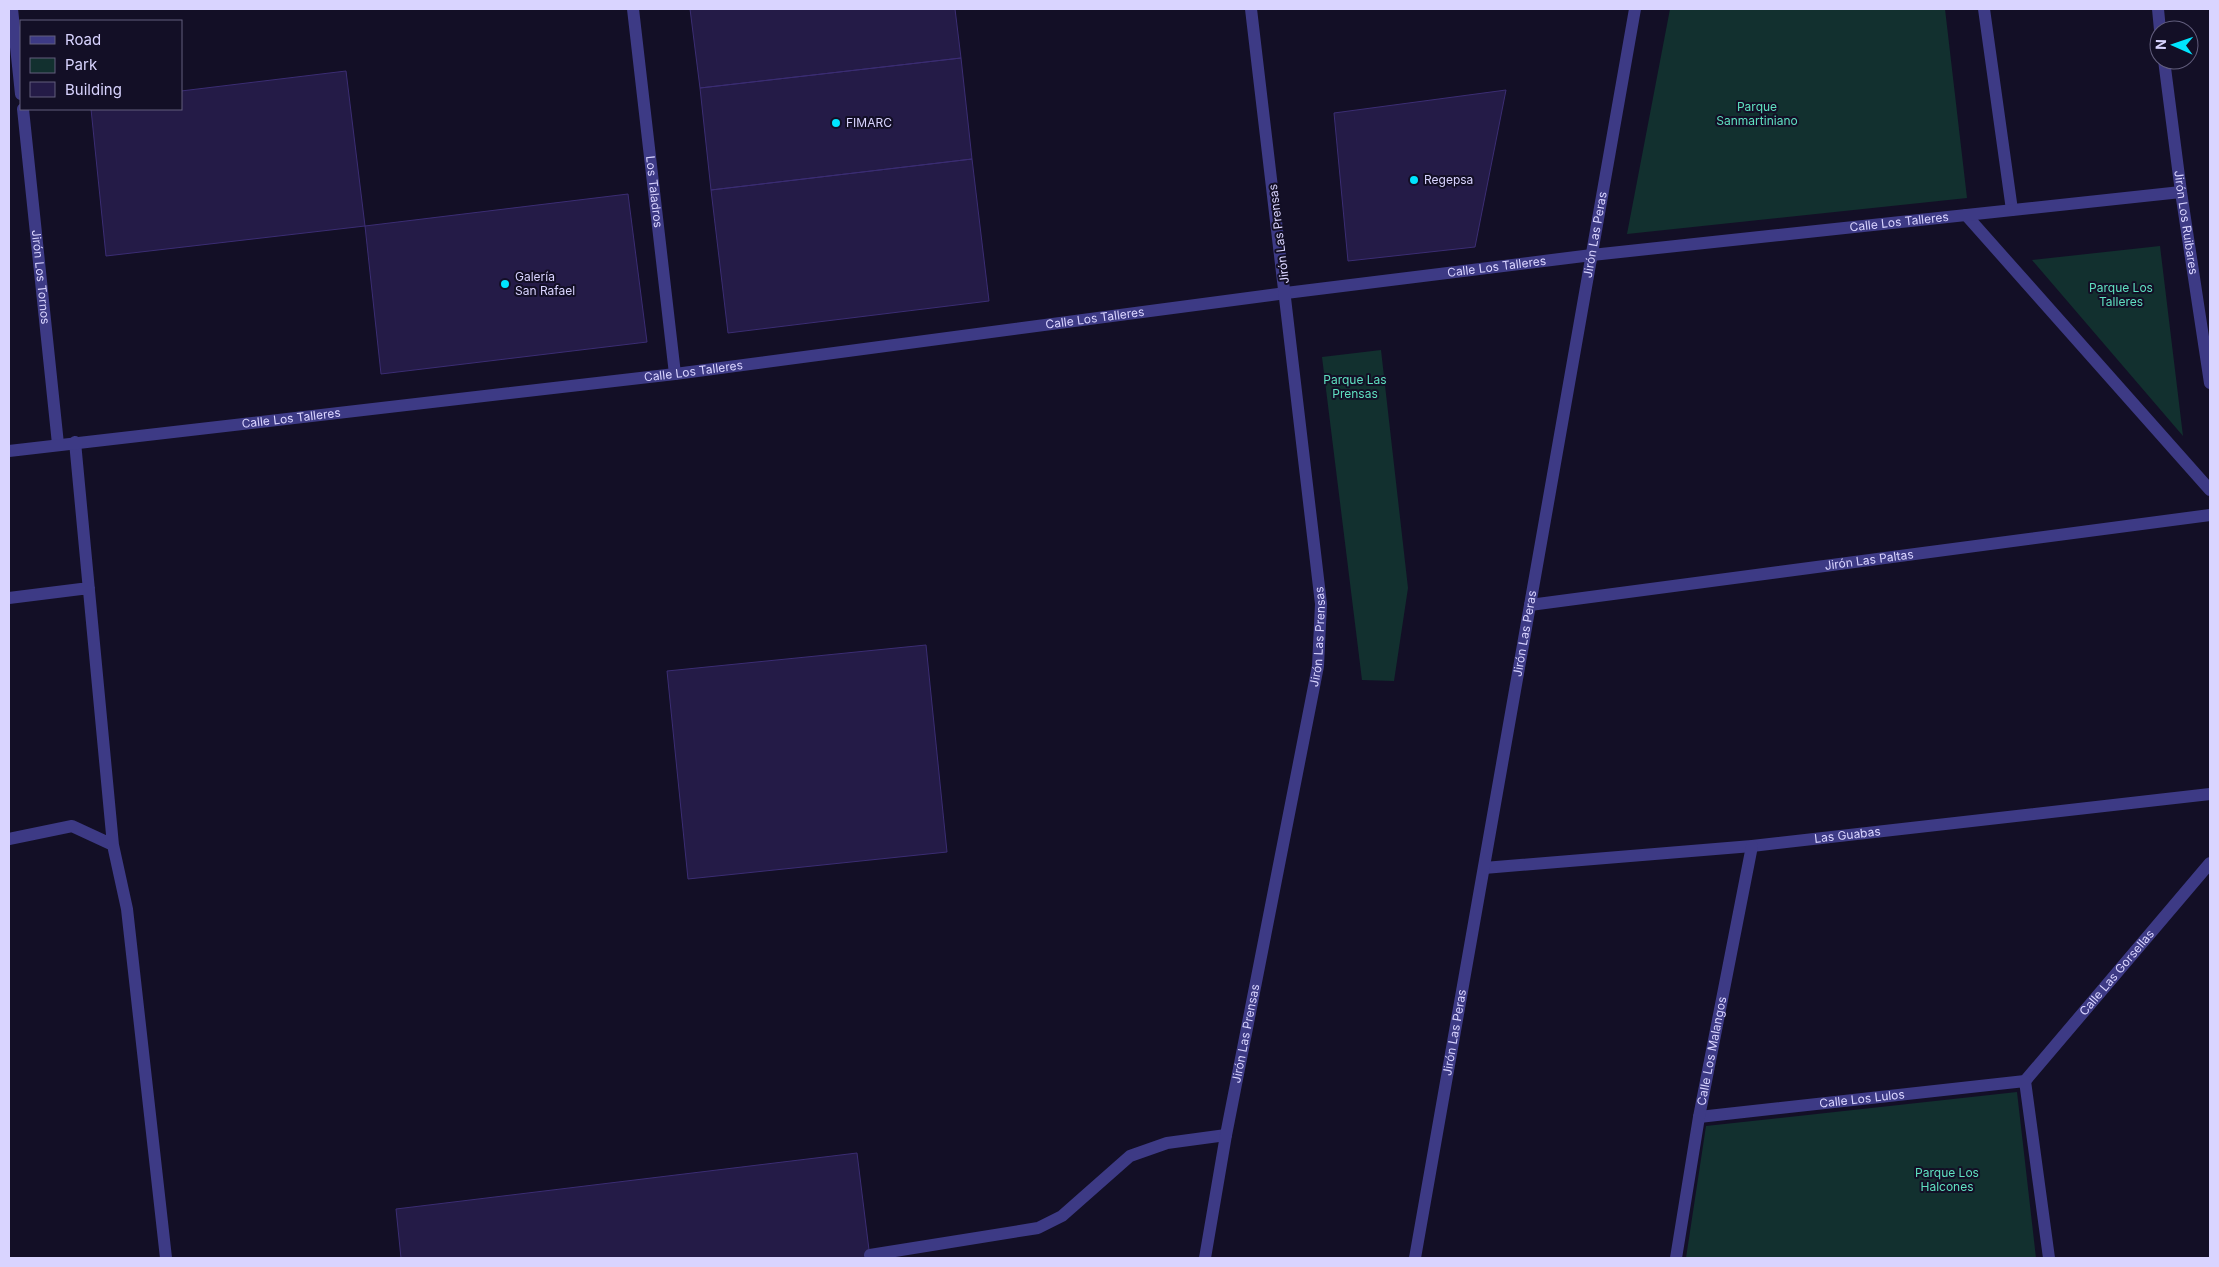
<svg xmlns="http://www.w3.org/2000/svg" width="2219" height="1267" viewBox="0 0 2219 1267" font-family="Inter,sans-serif">
  <style>
    .green { fill: #12302f }
    .building { fill: #241b47; stroke: #3b2d73 }
    .lines { fill: none; stroke-linecap: round; stroke-linejoin: round }
    .service { stroke: #3d3a85; stroke-width: 12 }
    .pedestrian { stroke: #3d3a85; stroke-width: 12 }
    .minor { stroke: #3d3a85; stroke-width: 12 }
    .poi-dot { fill: #00e5ff; stroke: #130f26; stroke-width: 2 }
    .labels { text-anchor: middle; stroke-width: 4; stroke-linejoin: round; paint-order: stroke }
    .park-label { font-size: 12px; fill: #5fe0c0; stroke: #130f26 }
    .poi-label { font-size: 12px; fill: #d9d4ff; stroke: #130f26; text-anchor: start }
    .street-label { font-size: 12px; fill: #d9d4ff; stroke: #130f26 }
  </style>
  <rect width="100%" height="100%" fill="#130f26"/>
  <path class="green" d="M1670 9H1945L1967 198 1627 234Z
    M2160 246 2183 436 2032 260Z
    M1381 350 1408 588 1394 681 1362 680 1322 357Z
    M2017 1092 2036 1258H1686L1706 1126Z"/>
  <path class="building" d="M690 9H955L961 58 700 88Z
    M961 58 972 159 711 190 700 88Z
    M346 71 365 226 106 256 91 109H181V91Z
    M1506 90 1475 247 1348 261 1334 113Z
    M972 159 989 301 728 333 711 190Z
    M628 194 647 342 381 374 365 226Z
    M926 645 947 852 688 879 667 671Z
    M857 1153 870 1258H401L396 1209Z"/>
  <g class="lines">
    <path class="service" d="M1984 9 2012 210
      M1966 215 2210 490
      M75 442 113 845
      M9 598 89 588
      M9 839 72 826 113 845 127 909 166 1258
      M870 1255 1038 1228 1062 1216 1130 1156 1167 1143 1226 1135"/>
    <path class="pedestrian" id="s1" d="M2025 1081 2210 863"/>
    <g class="minor">
      <path d="M12 9 21 94"/>
      <path id="s2" d="M633 9 675 374"/>
      <path d="M2158 9 2160 30"/>
      <path id="s3" d="M2164 60 2181 192 2210 383"/>
      <path id="s4" d="M23 109 58 444"/>
      <path id="s5" d="M9 451 675 374 1286 293 1592 255 2181 192"/>
      <path id="s6" d="M1530 605 2210 515"/>
      <path id="s7" d="M1484 868 1752 846 2210 794"/>
      <path id="s8" d="M1699 1117 2025 1081 2049 1258"/>
      <path id="s9" d="M1205 1258 1226 1135 1318 666 1321 604 1251 9"/>
      <path id="s10" d="M1415 1258 1635 9"/>
      <path id="s11" d="M1676 1258 1699 1117 1752 846"/>
    </g>
  </g>
  <g class="poi-dot">
    <circle cx="836" cy="123" r="5"/>
    <circle cx="1414" cy="180" r="5"/>
    <circle cx="505" cy="284" r="5"/>
  </g>
  <g class="labels">
    <g class="park-label">
      <text x="1757" y="111">Parque<tspan x="1757" dy="14">Sanmartiniano</tspan></text>
      <text x="2121" y="292">Parque Los<tspan x="2121" dy="14">Talleres</tspan></text>
      <text x="1355" y="384">Parque Las<tspan x="1355" dy="14">Prensas</tspan></text>
      <text x="1947" y="1177">Parque Los<tspan x="1947" dy="14">Halcones</tspan></text>
    </g>
    <g class="poi-label">
      <text x="846" y="127">FIMARC</text>
      <text x="1424" y="184">Regepsa</text>
      <text x="515" y="281">Galería<tspan x="515" dy="14">San Rafael</tspan></text>
    </g>
    <g class="street-label">
      <text dy="4" stroke="none"><textPath href="#s2" startOffset="184">Los Taladros</textPath></text>
      <text dy="4" stroke="none"><textPath href="#s5" startOffset="1904">Calle Los Talleres</textPath></text>
      <text dy="4" stroke="none"><textPath href="#s3" startOffset="164">Jirón Los Ruibares</textPath></text>
      <text transform="translate(1279 234) rotate(-97)" y="4">Jirón Las Prensas</text>
      <text dy="4" stroke="none"><textPath href="#s10" startOffset="1039">Jirón Las Peras</textPath></text>
      <text dy="4" stroke="none"><textPath href="#s5" startOffset="1499">Calle Los Talleres</textPath></text>
      <text dy="4" stroke="none"><textPath href="#s4" startOffset="169">Jirón Los Tornos</textPath></text>
      <text dy="4" stroke="none"><textPath href="#s5" startOffset="1094">Calle Los Talleres</textPath></text>
      <text dy="4" stroke="none"><textPath href="#s5" startOffset="689">Calle Los Talleres</textPath></text>
      <text dy="4" stroke="none"><textPath href="#s5" startOffset="284">Calle Los Talleres</textPath></text>
      <text dy="4" stroke="none"><textPath href="#s6" startOffset="342">Jirón Las Paltas</textPath></text>
      <text dy="4" stroke="none"><textPath href="#s10" startOffset="634">Jirón Las Peras</textPath></text>
      <text dy="4" stroke="none"><textPath href="#s9" startOffset="632">Jirón Las Prensas</textPath></text>
      <text dy="4" stroke="none"><textPath href="#s7" startOffset="365">Las Guabas</textPath></text>
      <text dy="4" stroke="none"><textPath href="#s1" startOffset="142">Calle Las Gorsellas</textPath></text>
      <text dy="4" stroke="none"><textPath href="#s10" startOffset="229">Jirón Las Peras</textPath></text>
      <text dy="4" stroke="none"><textPath href="#s9" startOffset="228">Jirón Las Prensas</textPath></text>
      <text dy="4" stroke="none"><textPath href="#s11" startOffset="210">Calle Los Malangos</textPath></text>
      <text dy="4" stroke="none"><textPath href="#s8" startOffset="164">Calle Los Lulos</textPath></text>
    </g>
  </g>
  <rect width="2219" height="1267" fill="none" stroke="#d9d4ff" stroke-width="20"/>
  <rect x="20" y="20" width="162" height="90" fill="#130f26" stroke="#625e7d"/>
  <rect x="30" y="36" width="25" height="8" fill="#3d3a85" stroke="#625e7d"/>
  <text x="65" y="45" font-size="15" fill="#d9d4ff">Road</text>
  <rect x="30" y="58" width="25" height="15" fill="#12302f" stroke="#625e7d"/>
  <text x="65" y="70" font-size="15" fill="#d9d4ff">Park</text>
  <rect x="30" y="82" width="25" height="15" fill="#241b47" stroke="#625e7d"/>
  <text x="65" y="95" font-size="15" fill="#d9d4ff">Building</text>
  <g transform="translate(2174 45) rotate(272)"><circle r="24" fill="#130f26" stroke="#625e7d"/>
  <path d="M0-4L9 19L0 12L-9 19Z" fill="#00e5ff"/>
  <text y="-8" font-size="14" font-weight="bold" text-anchor="middle" fill="#d9d4ff">N</text>
  </g>
</svg>
